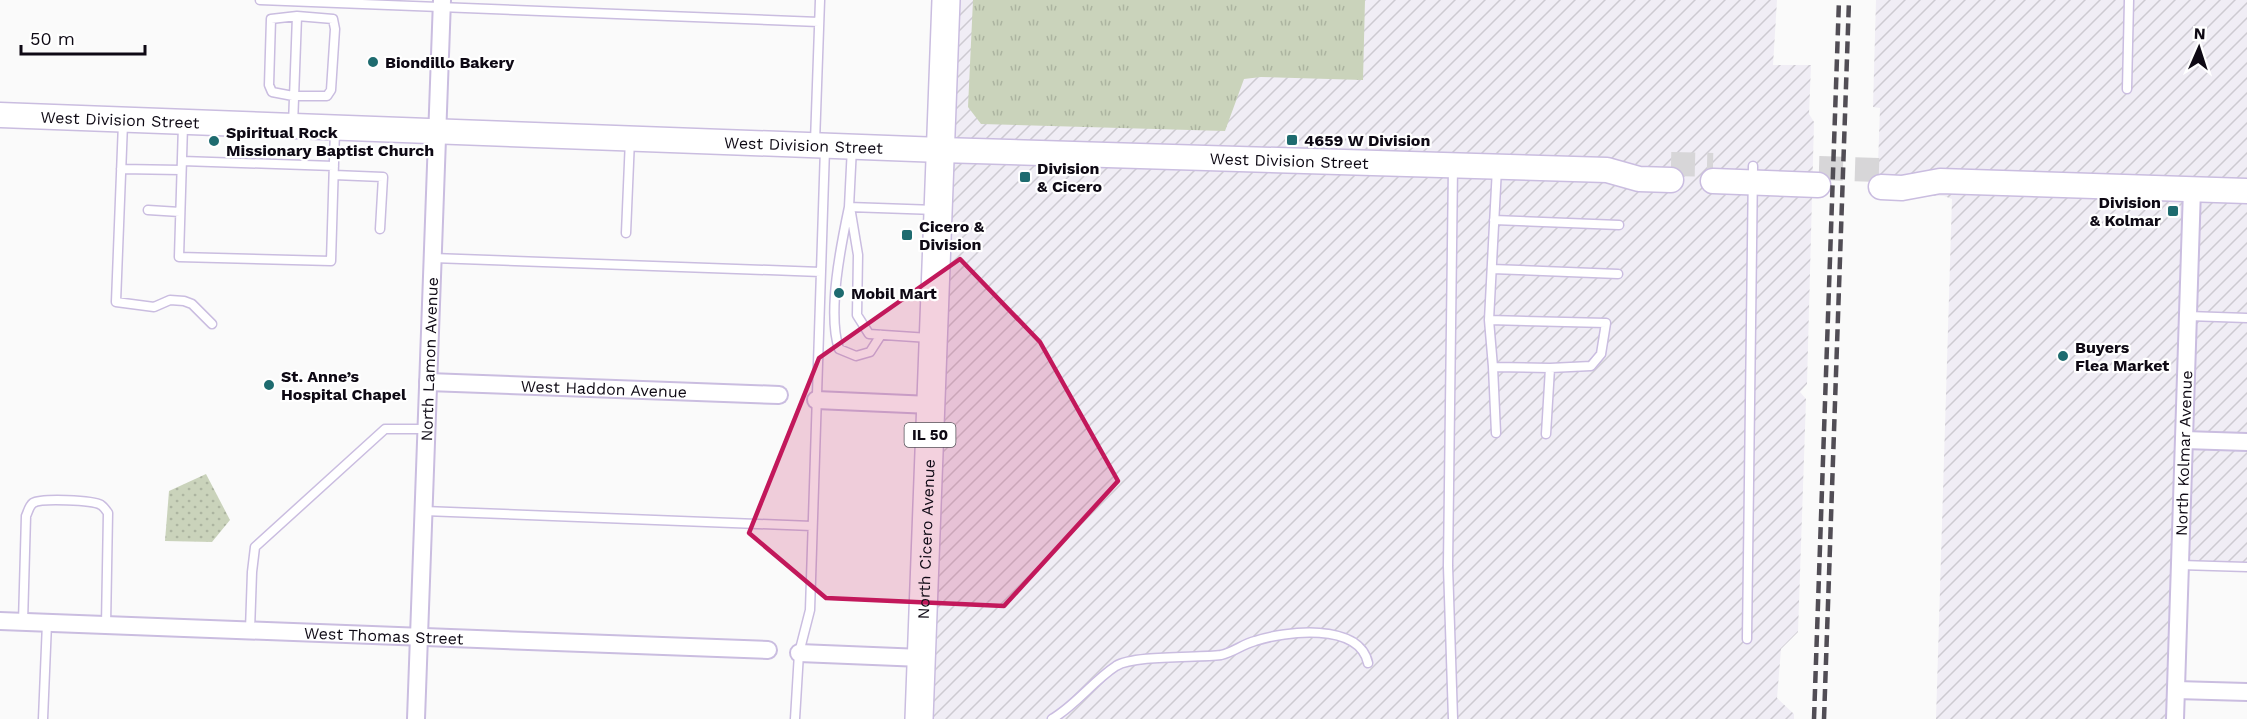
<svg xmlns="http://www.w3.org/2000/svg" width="2247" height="719" viewBox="0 0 2247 719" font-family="'Work Sans',sans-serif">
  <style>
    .industrial { fill: url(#industrial-furrows) }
    .grass { fill: url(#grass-tufts) }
    .park { fill: url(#park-dots) }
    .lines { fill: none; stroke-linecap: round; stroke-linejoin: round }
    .secondary-tunnel { stroke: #d7d6d8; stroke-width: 24; stroke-dasharray: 24 12; stroke-linecap: butt }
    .service-casing { stroke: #cabde0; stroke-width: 11 }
    .minor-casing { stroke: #cabde0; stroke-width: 20 }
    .secondary-casing { stroke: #cabde0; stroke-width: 27 }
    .primary-casing { stroke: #cabde0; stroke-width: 30 }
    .service { stroke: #fff; stroke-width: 8 }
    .minor { stroke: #fff; stroke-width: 16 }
    .secondary { stroke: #fff; stroke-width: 24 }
    .primary { stroke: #fff; stroke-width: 27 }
    .rail { stroke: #514d55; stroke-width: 4.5; stroke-dasharray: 12 6; stroke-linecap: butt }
    .marked { fill: #c2185b; fill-opacity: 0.2; stroke: #c2185b; stroke-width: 4.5; stroke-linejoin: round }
    .poi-dot { fill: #1e6b6f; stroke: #fff; stroke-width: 2 }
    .labels { text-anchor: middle; stroke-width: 4.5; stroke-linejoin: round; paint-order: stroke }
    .shield { fill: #fff; stroke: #56535a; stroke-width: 1.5 }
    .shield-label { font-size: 15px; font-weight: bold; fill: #0e0914 }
    .poi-label { font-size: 16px; font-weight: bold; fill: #0e0914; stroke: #fff; text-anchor: start }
    .street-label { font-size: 16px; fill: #0e0914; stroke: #fff }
  </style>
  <defs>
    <pattern id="industrial-furrows" width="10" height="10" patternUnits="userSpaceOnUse" patternTransform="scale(1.5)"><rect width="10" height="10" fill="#f0edf5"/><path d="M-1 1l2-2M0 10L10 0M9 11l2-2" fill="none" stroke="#cdcad1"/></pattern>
    <pattern id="grass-tufts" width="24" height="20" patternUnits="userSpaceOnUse" patternTransform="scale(1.5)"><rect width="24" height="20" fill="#cad3bb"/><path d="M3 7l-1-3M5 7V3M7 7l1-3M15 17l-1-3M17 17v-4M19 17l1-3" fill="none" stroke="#acb4a0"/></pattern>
    <pattern id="park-dots" width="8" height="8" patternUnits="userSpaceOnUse" patternTransform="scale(1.5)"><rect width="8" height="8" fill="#cad3bb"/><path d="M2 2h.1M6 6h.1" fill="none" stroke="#acb4a0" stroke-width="1.8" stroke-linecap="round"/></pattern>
  </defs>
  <rect width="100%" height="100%" fill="#fafafa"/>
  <path class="industrial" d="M960 0H1777L1773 65H1811L1809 114 1814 122 1807 384 1800 392 1806 399 1798 632 1781 649 1777 698 1794 714V719H932Z
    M1876 0H2247V563H2171L2167 719H1936L1952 199 1944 196 1877 194 1880 108 1873 107Z"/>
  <path class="grass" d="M973 0H1365L1363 80 1261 77 1244 79 1225 131 981 124 968 107Z"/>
  <path class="park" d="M206 474 230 520 212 542 165 541 169 491Z"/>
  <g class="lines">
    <path class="secondary-tunnel" d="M1671 164 1713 165
      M1819 168 1882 170"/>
    <g class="service-casing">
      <path id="service" d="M260 0 819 22
        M2127 89 2129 0
        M123 123 116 302 154 307 170 300 184 301 192 304 212 324
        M183 125 179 257 331 261 335 129
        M293 125 297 16 333 19 335 29 331 90 327 96H293L272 92 269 85 271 19 297 16
        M815 142 820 0
        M852 147 849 207 936 210
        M182 161 334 166
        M1453 166 1448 566 1453 719
        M1497 168 1489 320 1493 367 1550 368
        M121 169 181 170
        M334 175 383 177 380 229
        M849 207C841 245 827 313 839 349L856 356 870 352 881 335
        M148 210 180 212
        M851 213 858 255 857 315 869 334 929 338
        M1494 220 1619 225
        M626 233 630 139
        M433 258 821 272
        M1492 269 1618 274
        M2188 316 2247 318
        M1489 320 1606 323 1601 354 1591 366 1550 368 1546 434
        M1493 367 1496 433
        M424 511 812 526
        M2180 565 2247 567
        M23 622 26 516C28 512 29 506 33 503 41 498 93 500 101 505 104 507 106 510 108 513L106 625
        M250 630 252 572 255 547 385 429H427
        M1747 639 1753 166
        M43 719 47 623
        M795 719 799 653 810 610 825 148
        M1052 719C1076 705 1093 681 1116 666 1134 655 1196 658 1221 655 1234 652 1243 644 1255 641 1285 631 1359 622 1368 663"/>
    </g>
    <g class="minor-casing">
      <g id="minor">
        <path id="s1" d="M428 382 779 395"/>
        <path d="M816 400 931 405"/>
        <path d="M2184 440 2247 442"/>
        <path id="s2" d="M0 621 768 650"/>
        <path d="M799 653 922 658"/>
        <path d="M2176 690 2247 692"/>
        <path id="s3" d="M416 719 442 0"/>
        <path id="s4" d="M2175 719 2192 189"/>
      </g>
    </g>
    <g class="secondary-casing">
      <g id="secondary">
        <path id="s5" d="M0 115 941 150 1607 170 1639 179 1671 180"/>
        <path d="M1713 181 1818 185"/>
        <path d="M1881 187 1902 188 1940 181 2247 191"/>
      </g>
    </g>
    <g class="primary-casing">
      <g id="primary">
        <path id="s6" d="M919 719 946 0"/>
      </g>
    </g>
    <use href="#service" class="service"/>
    <use href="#minor" class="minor"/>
    <use href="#secondary" class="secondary"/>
    <use href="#primary" class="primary"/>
    <path class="rail" d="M1814 719 1839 0
      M1824 719 1849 0"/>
  </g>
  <path class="marked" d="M960 259 1040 342 1118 481 1004 606 826 598 749 533 819 358Z"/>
  <g class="poi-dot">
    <circle cx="373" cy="62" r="6"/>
    <rect x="1286" y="134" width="12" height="12" rx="3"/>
    <circle cx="214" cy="141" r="6"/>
    <rect x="1019" y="171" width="12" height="12" rx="3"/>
    <rect x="2167" y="205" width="12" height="12" rx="3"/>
    <rect x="901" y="229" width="12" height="12" rx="3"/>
    <circle cx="839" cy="293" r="6"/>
    <circle cx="2063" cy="356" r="6"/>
    <circle cx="269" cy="385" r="6"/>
  </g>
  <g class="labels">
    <rect class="shield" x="904.5" y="423" width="51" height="24" rx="4.5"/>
    <g class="shield-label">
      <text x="930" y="440">IL 50</text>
    </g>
    <g class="poi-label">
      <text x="385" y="68">Biondillo Bakery</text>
      <text x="226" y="138">Spiritual Rock<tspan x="226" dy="18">Missionary Baptist Church</tspan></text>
      <text x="1304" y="146">4659 W Division</text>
      <text x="1037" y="174">Division<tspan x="1037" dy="18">&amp; Cicero</tspan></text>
      <text x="2161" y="208" text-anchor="end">Division<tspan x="2161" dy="18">&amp; Kolmar</tspan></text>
      <text x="919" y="232">Cicero &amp;<tspan x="919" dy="18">Division</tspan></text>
      <text x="851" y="299">Mobil Mart</text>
      <text x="2075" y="353">Buyers<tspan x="2075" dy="18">Flea Market</tspan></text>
      <text x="281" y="382">St. Anne’s<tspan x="281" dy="18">Hospital Chapel</tspan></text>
    </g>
    <g class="street-label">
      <text dy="6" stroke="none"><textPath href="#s5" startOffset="120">West Division Street</textPath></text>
      <text dy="6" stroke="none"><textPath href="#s5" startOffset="804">West Division Street</textPath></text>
      <text dy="6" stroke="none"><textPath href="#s5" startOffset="1290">West Division Street</textPath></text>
      <text dy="6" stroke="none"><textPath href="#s3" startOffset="360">North Lamon Avenue</textPath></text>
      <text dy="6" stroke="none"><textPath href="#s1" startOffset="176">West Haddon Avenue</textPath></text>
      <text dy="6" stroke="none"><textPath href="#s4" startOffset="266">North Kolmar Avenue</textPath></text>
      <text dy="6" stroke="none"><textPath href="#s6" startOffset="180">North Cicero Avenue</textPath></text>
      <text dy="6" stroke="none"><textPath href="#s2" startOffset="384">West Thomas Street</textPath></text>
    </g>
  </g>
  <g transform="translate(2199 48) rotate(3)" stroke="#ffffff" stroke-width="4.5" paint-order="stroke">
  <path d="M0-4.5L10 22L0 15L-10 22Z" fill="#0e0914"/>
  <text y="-9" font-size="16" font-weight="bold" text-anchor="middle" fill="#0e0914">N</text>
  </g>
  <path d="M21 45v9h124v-9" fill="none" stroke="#0e0914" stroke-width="3"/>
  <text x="30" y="45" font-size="18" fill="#0e0914" stroke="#ffffff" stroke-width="4.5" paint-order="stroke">50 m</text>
</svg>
